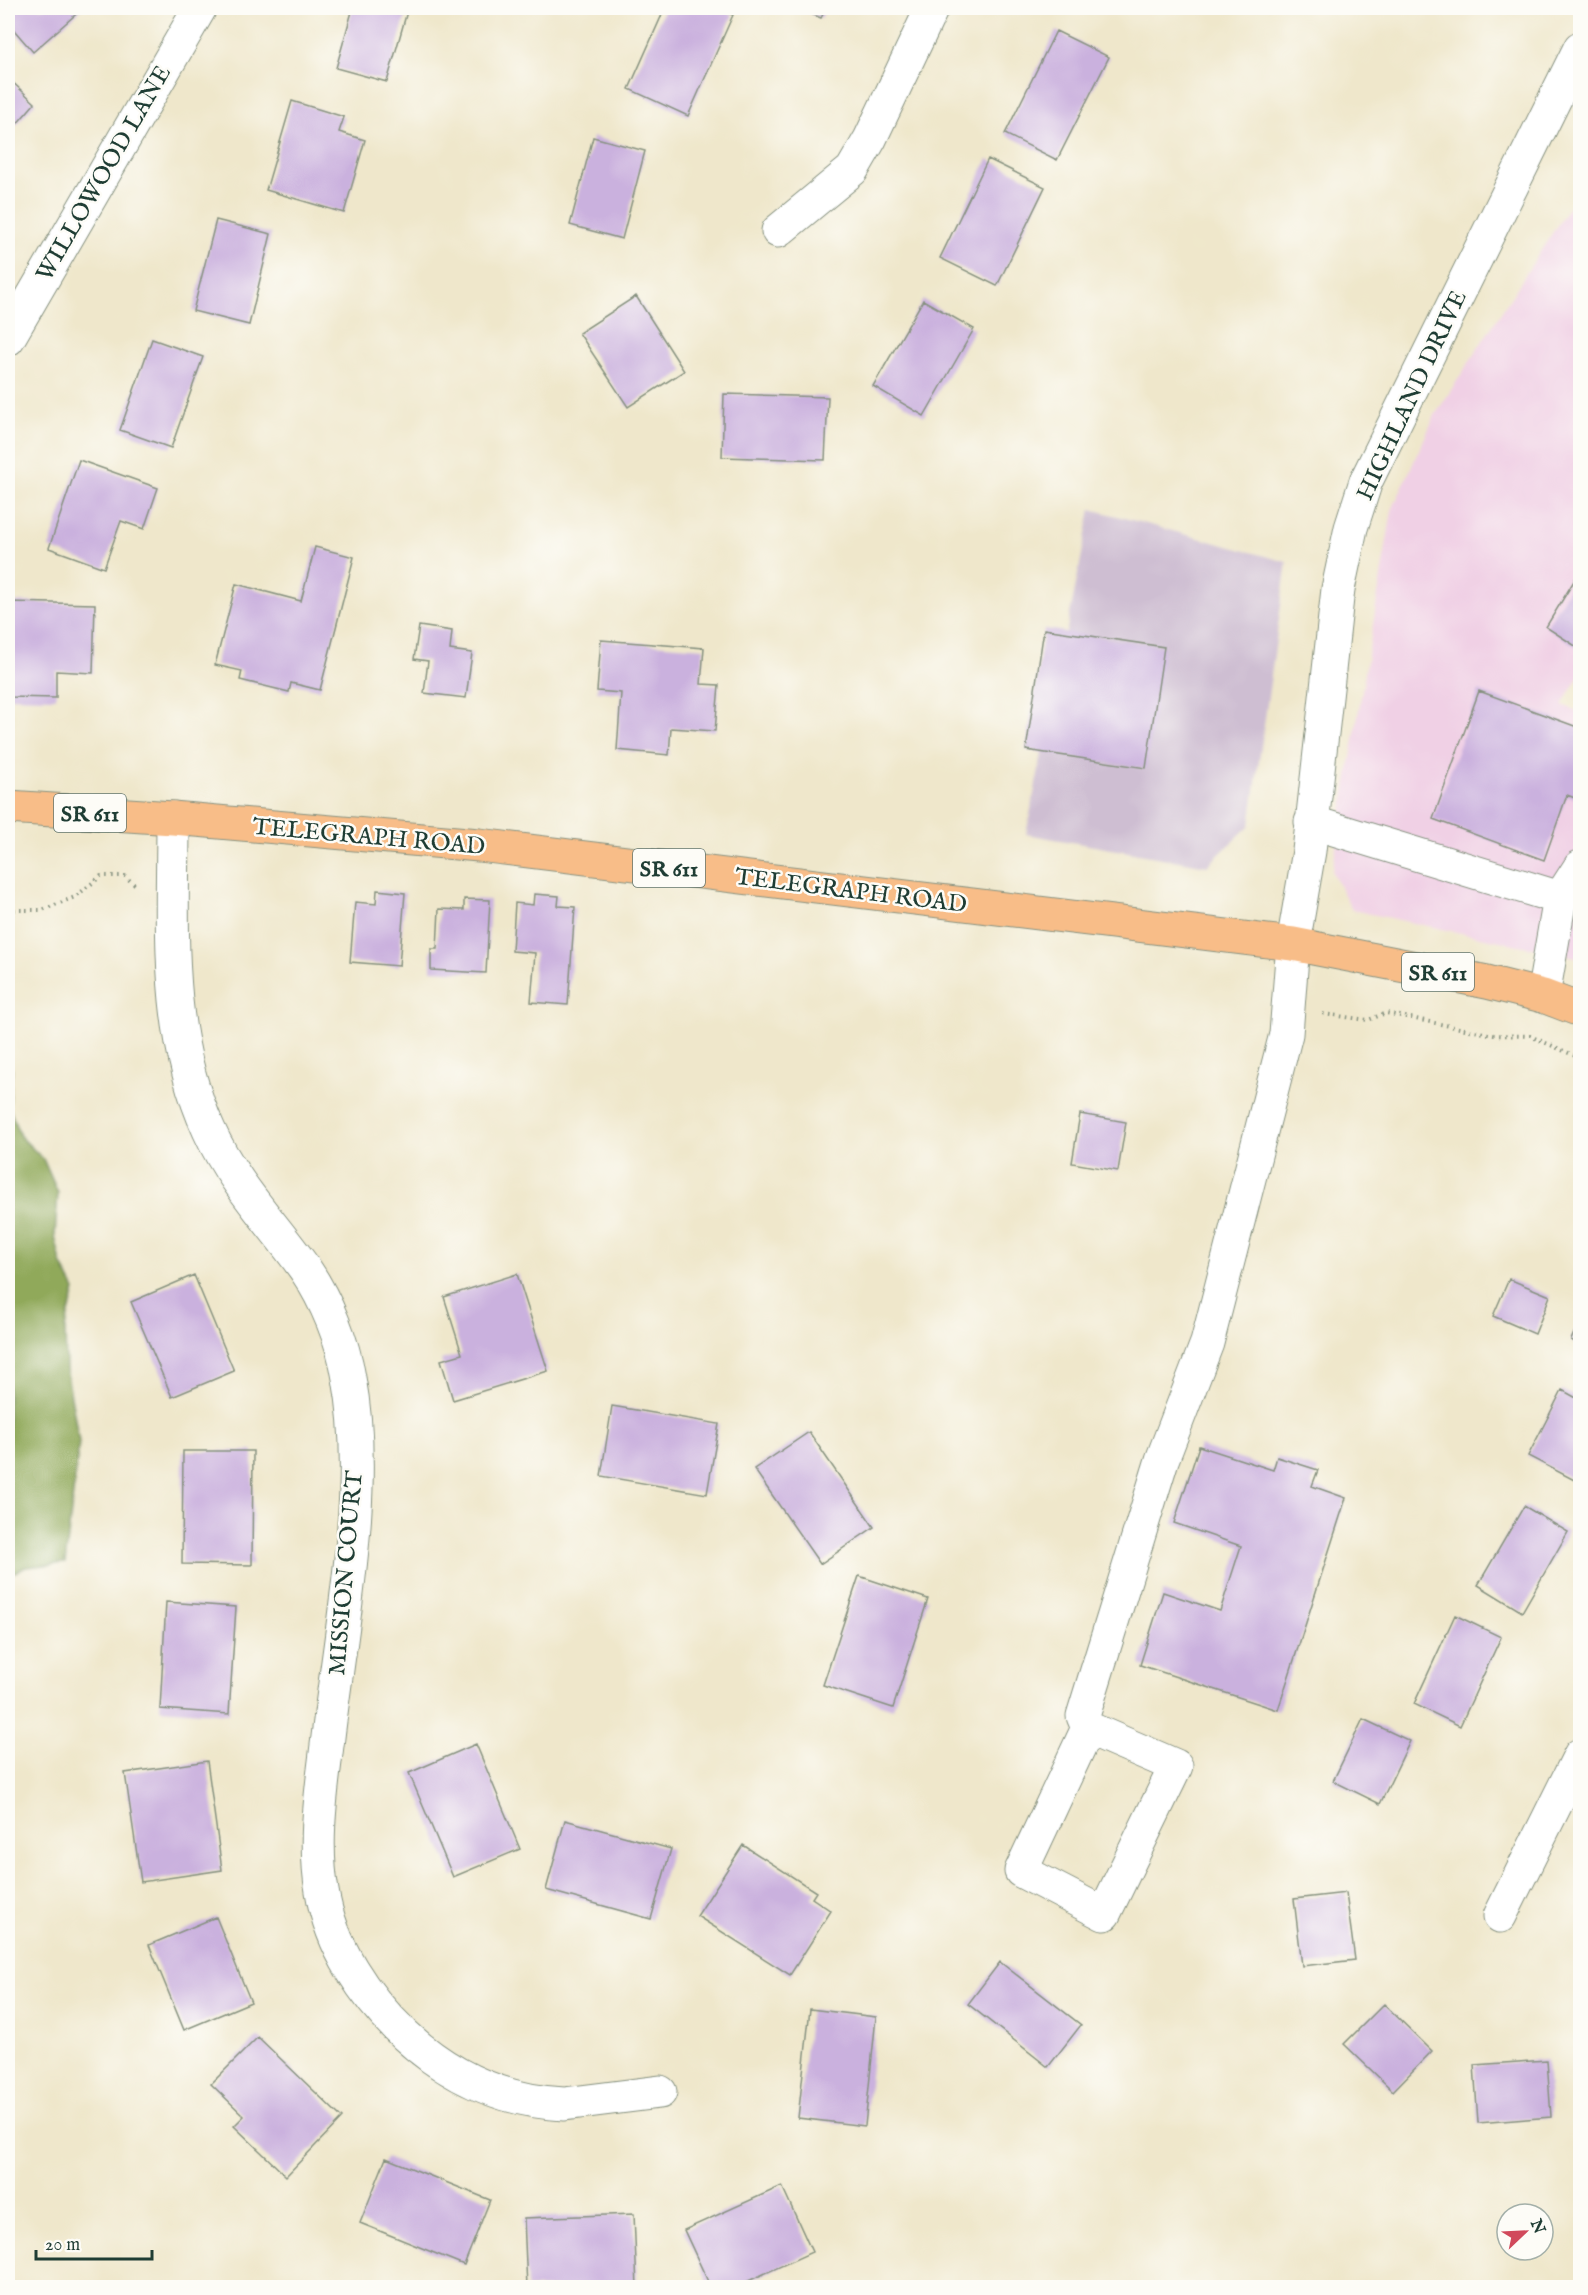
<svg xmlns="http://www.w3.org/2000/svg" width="1588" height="2295" viewBox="0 0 1588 2295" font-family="'IM FELL English',serif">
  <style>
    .built { fill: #f0d0e5 }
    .industrial { fill: #cebed2 }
    .forest { fill: #90a95a; stroke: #587347; stroke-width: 1.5 }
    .building { fill: #cab1de }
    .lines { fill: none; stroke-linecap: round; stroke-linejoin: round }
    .minor-casing { stroke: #879280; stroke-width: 35 }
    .major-casing { stroke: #879280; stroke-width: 35 }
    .path { stroke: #879280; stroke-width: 4; stroke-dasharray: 1.5 4.5; stroke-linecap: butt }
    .minor { stroke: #fff; stroke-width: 33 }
    .major { stroke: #f8bd88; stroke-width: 33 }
    .labels { text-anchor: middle; stroke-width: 5; stroke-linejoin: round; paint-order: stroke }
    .shield { fill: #fdfcf7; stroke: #62766e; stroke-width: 1.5 }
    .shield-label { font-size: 22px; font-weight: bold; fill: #1f3d34 }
    .street-label { font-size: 24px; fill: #1f3d34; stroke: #fdfcf7 }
  </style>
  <rect width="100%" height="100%" fill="#fdfcf7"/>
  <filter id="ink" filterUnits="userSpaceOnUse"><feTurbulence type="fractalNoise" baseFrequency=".0167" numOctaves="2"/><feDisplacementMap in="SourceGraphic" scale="12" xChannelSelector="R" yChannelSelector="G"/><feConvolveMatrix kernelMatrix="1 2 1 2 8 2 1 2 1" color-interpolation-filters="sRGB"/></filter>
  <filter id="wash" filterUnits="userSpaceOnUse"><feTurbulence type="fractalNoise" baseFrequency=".008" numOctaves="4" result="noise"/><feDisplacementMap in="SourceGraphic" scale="24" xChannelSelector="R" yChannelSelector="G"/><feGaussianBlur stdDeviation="1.35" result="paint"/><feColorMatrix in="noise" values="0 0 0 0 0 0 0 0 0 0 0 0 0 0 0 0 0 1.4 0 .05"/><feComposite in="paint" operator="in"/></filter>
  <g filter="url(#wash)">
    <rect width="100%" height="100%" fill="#efe7cb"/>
    <path class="built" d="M1580 190V674L1562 705 1580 712V958L1352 910 1332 872 1392 510 1435 415Z"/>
    <path class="industrial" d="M1091 509 1287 562 1250 825 1207 866 1026 834Z"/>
    <path class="forest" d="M8 1063 12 1069 9 1107 20 1136 43 1159 58 1193 55 1236 61 1263 75 1290 65 1328 66 1368 79 1442 65 1563 26 1567 8 1575Z"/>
    <g id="blocks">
      <path class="building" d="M8 8H83L33 52 8 23Z
        M353 8H408L387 82 336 68Z
        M665 8H717L733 15 688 116 629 89Z
        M797 8H826L821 18Z
        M1056 31 1109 57 1057 160 1005 134Z
        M8 78 35 103 8 134Z
        M292 101 344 117 339 132 365 140 344 213 266 190Z
        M593 137 645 151 622 239 570 225Z
        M988 159 1045 187 997 286 940 258Z
        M216 220 271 234 249 325 193 311Z
        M636 296 684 371 628 407 579 333Z
        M923 300 974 329 924 416 873 386Z
        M152 339 203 357 171 448 120 430Z
        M724 394 828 397 825 460 722 457Z
        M79 460 158 488 144 529 121 521 104 568 49 548Z
        M315 547 354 557 320 690 291 683 289 692 240 680 242 671 215 665 236 584 301 601Z
        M1580 571V649L1546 627Z
        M8 602 95 604 93 673 56 671V698L8 697Z
        M419 626 452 631 450 650 472 653 466 698 424 693 428 661 414 659Z
        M1044 629 1164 647 1146 768 1026 750Z
        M601 640 704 648 701 684 719 685 715 731 671 728 669 755 617 750 621 693 597 691Z
        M1479 691 1580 728V800L1567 795 1544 860 1433 819Z
        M377 890 405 893 399 966 350 962 355 902 376 904Z
        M534 894 559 896 558 906 575 907 568 1005 531 1002 535 953 512 951 515 903 533 905Z
        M464 899 490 900 486 973 431 970V949H437L439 909 464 910Z
        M1080 1114 1126 1122 1118 1171 1072 1163Z
        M517 1274 548 1371 453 1400 441 1360 462 1354 444 1297Z
        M194 1275 234 1371 172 1397 131 1302Z
        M1509 1279 1550 1296 1535 1334 1493 1316Z
        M1580 1320V1345L1571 1340Z
        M1562 1390 1580 1400V1483L1528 1456Z
        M612 1406 719 1424 707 1494 601 1476Z
        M809 1432 874 1527 820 1564 754 1469Z
        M1199 1446 1273 1470 1277 1457 1318 1470 1312 1486 1346 1498 1278 1710 1140 1665 1163 1592 1220 1611 1241 1546 1174 1523Z
        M183 1451H253L252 1565 182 1564Z
        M1524 1506 1568 1532 1522 1612 1478 1585Z
        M859 1576 928 1599 893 1708 823 1685Z
        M166 1602 236 1607 229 1714 160 1709Z
        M1455 1615 1501 1637 1460 1726 1414 1704Z
        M1363 1719 1410 1741 1380 1804 1333 1781Z
        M476 1744 520 1849 453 1877 409 1773Z
        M207 1761 222 1870 141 1882 125 1773Z
        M565 1820 671 1849 651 1919 546 1890Z
        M743 1845 816 1892 812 1898 831 1911 790 1975 697 1916Z
        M1346 1893 1355 1960 1302 1966 1294 1899Z
        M216 1917 251 2002 184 2030 149 1945Z
        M1000 1962 1081 2025 1048 2067 968 2004Z
        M1384 2004 1432 2051 1393 2091 1344 2044Z
        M810 2009 876 2017 865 2126 798 2118Z
        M258 2037 342 2118 286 2176 234 2126 244 2116 211 2084Z
        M1547 2060 1551 2117 1478 2123 1474 2065Z
        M386 2158 490 2200 464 2265 360 2223Z
        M782 2186 812 2252 733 2288H711L684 2230Z
        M634 2214 637 2288H527L524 2218Z"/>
    </g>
  </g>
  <g filter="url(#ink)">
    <use href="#blocks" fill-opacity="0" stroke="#879280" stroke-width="1.5"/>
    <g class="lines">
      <g class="minor-casing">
        <path id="minor" d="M778 231 852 170 870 139 932 8
          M8 339 200 8
          M173 818C173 924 164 1032 209 1130 232 1182 273 1224 305 1269 326 1300 343 1341 349 1378 370 1487 341 1627 328 1737 322 1788 313 1840 322 1891 331 1947 365 1997 405 2035 449 2076 503 2101 564 2104L660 2092
          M1311 822 1560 898 1580 867
          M1543 996 1560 898
          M1088 1728 1021 1871 1104 1914 1176 1766 1088 1728 1083 1716 1162 1460 1207 1343 1286 1034 1293 944 1309 851 1338 589 1351 528 1366 481 1580 48
          M1500 1916 1580 1755"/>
      </g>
      <g class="major-casing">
        <path id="major" d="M8 807 173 818 479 845 1293 944 1487 982 1543 996 1580 1010"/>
      </g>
      <path class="path" d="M8 910H42L75 897 101 876H125L135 885
        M1323 1014 1368 1020 1386 1013 1494 1035 1530 1036 1580 1058"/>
      <use href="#minor" class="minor"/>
      <use href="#major" class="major"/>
    </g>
  </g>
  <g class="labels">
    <g class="shield">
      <rect x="54" y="794" width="72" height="38" rx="4.5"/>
      <rect x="633" y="849" width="72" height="38" rx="4.5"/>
      <rect x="1402" y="953" width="72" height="38" rx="4.5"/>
    </g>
    <g class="shield-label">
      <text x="90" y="821">SR 611</text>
      <text x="669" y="876">SR 611</text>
      <text x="1438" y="980">SR 611</text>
    </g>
    <g class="street-label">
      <text transform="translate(103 173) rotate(-60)" y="8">WILLOWOOD LANE</text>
      <text transform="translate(1411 395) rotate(-65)" y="8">HIGHLAND DRIVE</text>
      <text transform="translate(369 836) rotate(5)" y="8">TELEGRAPH ROAD</text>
      <text transform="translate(851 890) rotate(7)" y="8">TELEGRAPH ROAD</text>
      <text transform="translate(345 1573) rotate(-85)" y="8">MISSION COURT</text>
    </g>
  </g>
  <rect width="1588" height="2295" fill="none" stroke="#fdfcf7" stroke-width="30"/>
  <g transform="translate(1525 2232) rotate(67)"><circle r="28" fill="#fdfcf7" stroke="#a4b0a9" stroke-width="1.5"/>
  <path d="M0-4.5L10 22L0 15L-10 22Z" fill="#d1495b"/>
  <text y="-9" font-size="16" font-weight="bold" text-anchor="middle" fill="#1f3d34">N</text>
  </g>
  <path d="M36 2250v9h116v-9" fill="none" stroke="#1f3d34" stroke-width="3"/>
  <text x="45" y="2250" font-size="18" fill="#1f3d34" stroke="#fdfcf7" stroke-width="4.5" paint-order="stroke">20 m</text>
</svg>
